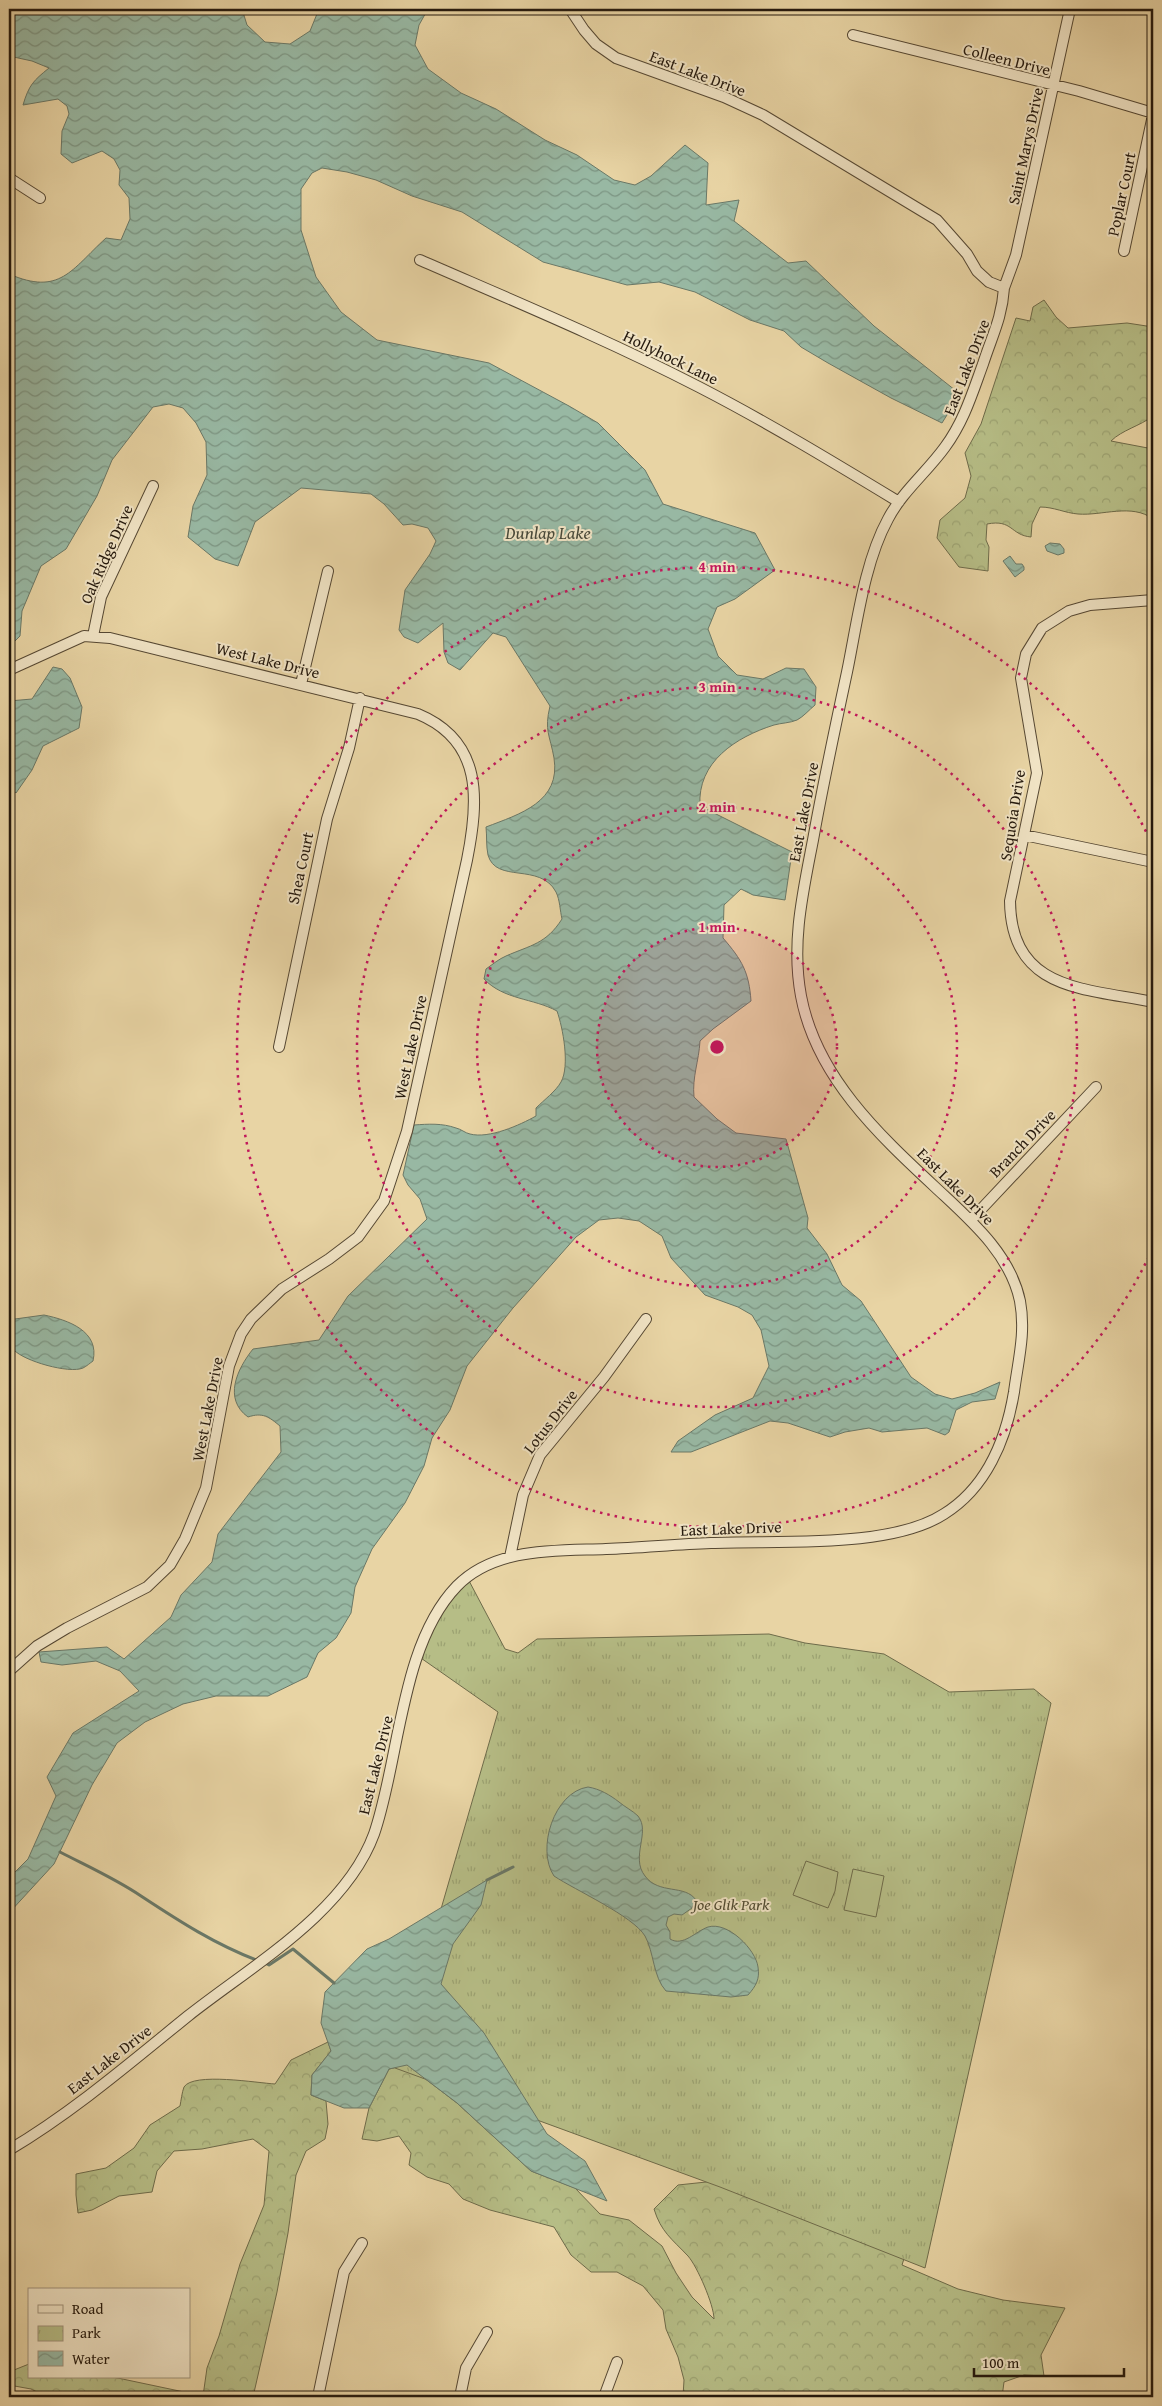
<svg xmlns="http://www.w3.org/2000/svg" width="1162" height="2406" viewBox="0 0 1162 2406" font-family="'Gentium Book Plus',serif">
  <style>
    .forest { fill: url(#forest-crowns); stroke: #6e6b4a }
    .park { fill: url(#park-tufts); stroke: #6e6b4a }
    .pitch { fill: #b6bd86; stroke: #6e6b4a }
    .water { fill: url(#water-waves); stroke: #6a7867 }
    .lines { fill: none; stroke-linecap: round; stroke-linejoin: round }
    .stream { stroke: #6a7867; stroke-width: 3 }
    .minor-casing { stroke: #564833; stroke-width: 12 }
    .minor { stroke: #f0e3c4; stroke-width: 10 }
    .ring { fill: none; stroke: #c2185b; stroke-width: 2.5; stroke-dasharray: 2.5 5 }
    .labels { text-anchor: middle; stroke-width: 4; stroke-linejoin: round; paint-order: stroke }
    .street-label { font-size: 16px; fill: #25190d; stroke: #f0e3c4 }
    .park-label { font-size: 16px; font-style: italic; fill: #504a31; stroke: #f0e3c4 }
    .water-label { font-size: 18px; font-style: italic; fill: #48493a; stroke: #f0e3c4 }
    .centre { fill: #c2185b; stroke: #f0e3c4; stroke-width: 2.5 }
    .ring-label { font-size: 15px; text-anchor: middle; font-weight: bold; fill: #c2185b; stroke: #f0e3c4; stroke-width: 4; stroke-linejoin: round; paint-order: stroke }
  </style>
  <defs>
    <pattern id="forest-crowns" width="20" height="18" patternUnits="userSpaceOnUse" patternTransform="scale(1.25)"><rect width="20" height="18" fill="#b6bd86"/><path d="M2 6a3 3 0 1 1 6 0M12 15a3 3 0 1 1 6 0" fill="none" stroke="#9ca272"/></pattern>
    <pattern id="park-tufts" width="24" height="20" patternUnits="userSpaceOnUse" patternTransform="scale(1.25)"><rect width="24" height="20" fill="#b6bd86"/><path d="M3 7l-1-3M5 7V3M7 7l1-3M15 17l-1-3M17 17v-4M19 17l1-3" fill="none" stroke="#9ca272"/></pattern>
    <pattern id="water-waves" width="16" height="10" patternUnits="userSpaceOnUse" patternTransform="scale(1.25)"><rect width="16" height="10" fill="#98b8a3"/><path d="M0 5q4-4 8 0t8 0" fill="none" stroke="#7c9583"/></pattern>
  </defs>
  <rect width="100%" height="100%" fill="#e8d4a4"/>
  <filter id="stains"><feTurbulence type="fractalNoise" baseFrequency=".004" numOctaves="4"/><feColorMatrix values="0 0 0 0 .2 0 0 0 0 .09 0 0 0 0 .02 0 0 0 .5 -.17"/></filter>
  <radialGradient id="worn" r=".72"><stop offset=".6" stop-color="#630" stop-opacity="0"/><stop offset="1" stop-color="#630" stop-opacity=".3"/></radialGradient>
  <path class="forest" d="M1044 300 1056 317 1068 328 1127 323 1153 327V416C1140 426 1122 430 1111 441L1153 449V519C1132 503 1102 516 1078 514 1065 513 1054 507 1040 507L1032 524 1031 537C1010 535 1013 519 987 524L986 540 989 547 988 571 959 567 937 538 940 520 965 498 971 476 965 453 981 424 1016 318 1030 321 1033 307Z
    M328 2042 331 2051 312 2075 311 2095 326 2101 328 2124 325 2139 306 2151 296 2175 288 2233 277 2292 253 2397H47L31 2389 9 2385V2372L29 2364V2377H113L203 2396 207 2368 219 2336 240 2264 264 2205 269 2151 253 2139 202 2149 174 2151 157 2171 152 2192 119 2196 92 2210 78 2213 76 2195V2174L106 2168 134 2148 150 2125 180 2106C181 2101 182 2092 184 2087 193 2072 258 2083 275 2084L291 2060Z
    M407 2065 457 2103 531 2171 575 2188 600 2214 629 2220 662 2246 676 2273 692 2297 714 2319C714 2305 697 2266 688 2256 672 2239 661 2232 654 2209L678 2185 725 2180 914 2227 902 2265 958 2289 1003 2300 1065 2308 1041 2355 1044 2376 1024 2375 1004 2382 1002 2397H683L684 2380 678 2357 666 2329 663 2310 643 2286 617 2272H591L571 2255 554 2227 490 2210 463 2199 449 2184 427 2177 409 2165 411 2153 399 2136 377 2141 362 2139 369 2108 389 2069Z"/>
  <path class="park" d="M467 1577 505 1649 518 1653 537 1639 769 1634 805 1643 884 1654 949 1692 1034 1689 1051 1703 925 2268 720 2187 395 2068 498 1712 418 1656 430 1626Z"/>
  <path class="pitch" d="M806 1861 838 1872 835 1891 828 1908 793 1895Z
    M853 1869 884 1876 876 1917 844 1910Z"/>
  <path class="water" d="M9 9H242L247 25 265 42 290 44 310 31 319 9H428L419 25 415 45 428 69 461 93 496 109 545 140 577 155 614 180 635 185 651 176 685 145 708 163 706 205 739 200 734 221 788 263 806 261 874 326 960 394 942 423 891 398 828 363 801 347 784 331 750 320 695 292 659 282 627 285 543 262 462 212 412 196 376 180 347 172 322 168 312 173 301 189V230L316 277 341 312 377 340 489 363 569 406 598 423 645 470 663 504 755 533 775 570 735 599 717 607 708 629 718 656 737 675 763 679 786 668 804 669 816 687 815 705C809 710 803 717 797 720 790 723 781 723 774 725 736 737 697 762 700 806L792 852 785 900 753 895 741 889 724 905 723 938C742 960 749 972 751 1001L713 1029 700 1041C699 1061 692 1077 694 1097L717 1119 736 1133 786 1139 808 1218 807 1228 827 1254 842 1285 861 1301 911 1377 935 1394 952 1399 975 1393 1000 1382 995 1399 972 1402 956 1410 949 1432 945 1435 927 1428 882 1432 869 1428 845 1432 830 1437 788 1423 770 1421 691 1452H671L678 1441 715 1415 753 1398 769 1366 761 1330 752 1315 738 1307 705 1295 671 1258 662 1236 639 1221 618 1218 599 1220 576 1237 513 1308 467 1366 450 1410 432 1438 424 1466 405 1503 372 1549 355 1587 351 1613 336 1638 318 1653 307 1677 268 1696H216L183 1704 145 1722 117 1743 92 1785 54 1864 9 1913V1878L28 1859 56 1796 47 1777 73 1733 139 1691 120 1671 96 1661 62 1665 41 1662 39 1652 107 1647 124 1659 171 1617 181 1595 212 1562 218 1534 281 1452 280 1426C269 1417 263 1412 248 1417 223 1399 237 1369 253 1349L319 1340 348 1296 427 1219 420 1199 408 1185 403 1175 414 1125C428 1124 442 1123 456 1128 461 1129 465 1133 470 1134 489 1139 520 1125 536 1116V1108C544 1100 556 1091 561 1082 570 1066 563 1028 557 1011 533 998 504 1000 484 979L486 969C493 964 499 959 506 956 531 945 546 944 562 919 560 911 560 900 556 892 540 862 496 884 488 855 486 846 487 836 486 827 520 814 561 802 554 758 550 735 544 731 550 706L506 637 493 633 460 670 448 663 444 652 443 623 418 643 404 637 399 630 405 590 430 554 436 541 428 528 412 524 403 525 384 504 371 494 301 488 255 522 238 566 215 559 188 537 193 506 207 475 206 442 196 423 183 408 169 404 153 407 112 460 97 496 66 549 41 566 22 611 20 636 9 647V406L12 390 9 382V274C60 296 71 270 106 238L121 240 130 219 129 198 119 185 120 170 114 159 102 151 72 163 61 154 62 131 69 114 67 106 58 99 23 105C29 85 33 81 49 68L32 61 9 56Z
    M1050 543 1060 544 1064 549V553L1058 555 1047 551 1045 546Z
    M1010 556 1016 564H1022L1024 567V570L1015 577 1003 561Z
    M53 667 62 669 70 678 82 707 79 728 43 746 32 770 16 793 9 787V701L32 699Z
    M44 1315C68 1320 100 1331 93 1361 90 1363 87 1366 83 1368 69 1374 24 1361 14 1350 8 1343 9 1333 9 1324L15 1319Z
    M588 1787C600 1789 610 1795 619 1802 625 1807 633 1811 638 1816 651 1832 630 1857 645 1876 659 1895 685 1884 696 1900L692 1908 682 1915 674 1914 668 1917 666 1925 670 1932V1939C683 1947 696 1931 708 1927 728 1921 756 1950 758 1967 760 1979 756 1986 748 1995L731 1997 666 1991C653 1977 654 1952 645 1936 633 1916 575 1890 554 1876 536 1849 554 1792 588 1787Z
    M487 1880 481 1905 453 1944 441 1984 484 2033 547 2134 585 2161 607 2201 531 2171 457 2103 407 2065 389 2069 369 2108H344L311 2095 312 2075 331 2051 321 2023 325 1992 367 1949 389 1939Z"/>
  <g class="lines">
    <path class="stream" d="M60 1852C87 1866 116 1879 141 1896 179 1921 216 1945 259 1961
      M487 1880 513 1867
      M265 1963 269 1965 293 1949 334 1983"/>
    <g class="minor-casing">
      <path id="minor" d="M853 35 1079 91 1153 113
        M9 178 40 198
        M1124 251 1153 115
        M420 260C514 301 608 340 699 387 767 422 833 462 899 502
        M1004 288 1016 255 1070 9
        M1153 600 1090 605 1069 611 1042 628 1026 654 1021 678 1037 773 1010 901C1011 991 1084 988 1153 1002
        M93 636 101 597 153 486
        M9 670 84 636 110 638 418 714C483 741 479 800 467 860L407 1131 384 1201 358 1237 329 1259 282 1289 251 1319 241 1334 229 1366 206 1488 185 1539 170 1565 147 1587 67 1628 37 1646 9 1671
        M301 684 328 571
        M1024 835 1153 862
        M279 1047 327 819 349 748 360 698
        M971 1220 1096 1087
        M510 1557 523 1495 540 1455 604 1377 646 1319
        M9 2150C73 2112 130 2063 188 2016 251 1966 345 1913 374 1834 400 1759 400 1645 457 1586 495 1547 556 1551 606 1549 641 1548 676 1544 711 1543 777 1540 890 1549 944 1514 986 1488 1006 1440 1014 1392 1018 1361 1026 1333 1020 1301 1010 1253 969 1219 935 1187 878 1134 816 1076 801 996 791 943 803 892 813 840 823 784 835 728 847 672 857 624 864 563 888 519 902 492 927 472 945 447 964 421 972 394 983 364 992 336 1002 318 1004 288L989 282 977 271 967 254 937 220 763 115 724 97 616 58 596 44 584 30 570 9
        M318 2397 344 2272 362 2243
        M460 2397 466 2368 487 2332
        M604 2397 617 2362"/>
    </g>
    <use href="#minor" class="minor"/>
  </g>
  <circle cx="717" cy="1047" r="120" fill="#c2185b" fill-opacity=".12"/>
  <g class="ring">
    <circle cx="717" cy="1047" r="120"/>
    <circle cx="717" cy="1047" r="240"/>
    <circle cx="717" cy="1047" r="360"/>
    <path d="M1152 1250A480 480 0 1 1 1152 844"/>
  </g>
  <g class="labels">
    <g class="street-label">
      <text transform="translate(1007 59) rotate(14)" y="6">Colleen Drive</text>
      <text transform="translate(698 73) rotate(21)" y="6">East Lake Drive</text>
      <text transform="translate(1025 146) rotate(-78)" y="6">Saint Marys Drive</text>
      <text transform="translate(1121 194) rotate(-78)" y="6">Poplar Court</text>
      <text transform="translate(671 357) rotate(26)" y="6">Hollyhock Lane</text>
      <text transform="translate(966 367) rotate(-69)" y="6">East Lake Drive</text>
      <text transform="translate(106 554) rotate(-66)" y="6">Oak Ridge Drive</text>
      <text transform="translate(268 660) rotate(14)" y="6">West Lake Drive</text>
      <text transform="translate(803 812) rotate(-79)" y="6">East Lake Drive</text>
      <text transform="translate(1012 815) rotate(-81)" y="6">Sequoia Drive</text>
      <text transform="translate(300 868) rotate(-78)" y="6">Shea Court</text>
      <text transform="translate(410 1047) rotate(-78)" y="6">West Lake Drive</text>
      <text transform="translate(1022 1143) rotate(-46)" y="6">Branch Drive</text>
      <text transform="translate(956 1186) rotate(45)" y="6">East Lake Drive</text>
      <text transform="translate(207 1409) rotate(-79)" y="6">West Lake Drive</text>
      <text transform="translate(550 1421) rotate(-52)" y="6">Lotus Drive</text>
      <text transform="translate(731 1528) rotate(-2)" y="6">East Lake Drive</text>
      <text transform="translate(375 1765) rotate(-76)" y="6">East Lake Drive</text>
      <text transform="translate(109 2059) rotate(-38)" y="6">East Lake Drive</text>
    </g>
    <g class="park-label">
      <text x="731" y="1910">Joe Glik Park</text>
    </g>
    <g class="water-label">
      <text x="548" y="539">Dunlap Lake</text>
    </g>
  </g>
  <circle cx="717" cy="1047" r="8" class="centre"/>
  <g class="ring-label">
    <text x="717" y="572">4 min</text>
    <text x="717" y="692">3 min</text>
    <text x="717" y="812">2 min</text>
    <text x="717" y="932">1 min</text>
  </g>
  <rect width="1162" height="2406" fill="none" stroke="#e8d4a4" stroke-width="30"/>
  <rect x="10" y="10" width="1142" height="2386" fill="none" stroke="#25190d" stroke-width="2.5"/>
  <rect x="15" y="15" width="1132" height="2376" fill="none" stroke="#25190d"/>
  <rect x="28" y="2288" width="162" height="90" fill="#f0e3c4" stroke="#9f927b"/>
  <rect x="38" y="2305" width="25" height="8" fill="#f0e3c4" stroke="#9f927b"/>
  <text x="72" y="2314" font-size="15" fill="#25190d">Road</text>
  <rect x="38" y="2326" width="25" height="15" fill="url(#park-tufts)" stroke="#9f927b"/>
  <text x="72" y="2338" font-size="15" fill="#25190d">Park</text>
  <rect x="38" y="2351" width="25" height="15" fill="url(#water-waves)" stroke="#9f927b"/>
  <text x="72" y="2364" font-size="15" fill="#25190d">Water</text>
  <path d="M974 2368v8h150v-8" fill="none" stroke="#25190d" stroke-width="2.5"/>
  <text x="982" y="2368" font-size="15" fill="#25190d" stroke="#f0e3c4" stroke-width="4" paint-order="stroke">100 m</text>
  <rect width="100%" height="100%" filter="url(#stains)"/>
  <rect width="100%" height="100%" fill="url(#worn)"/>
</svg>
